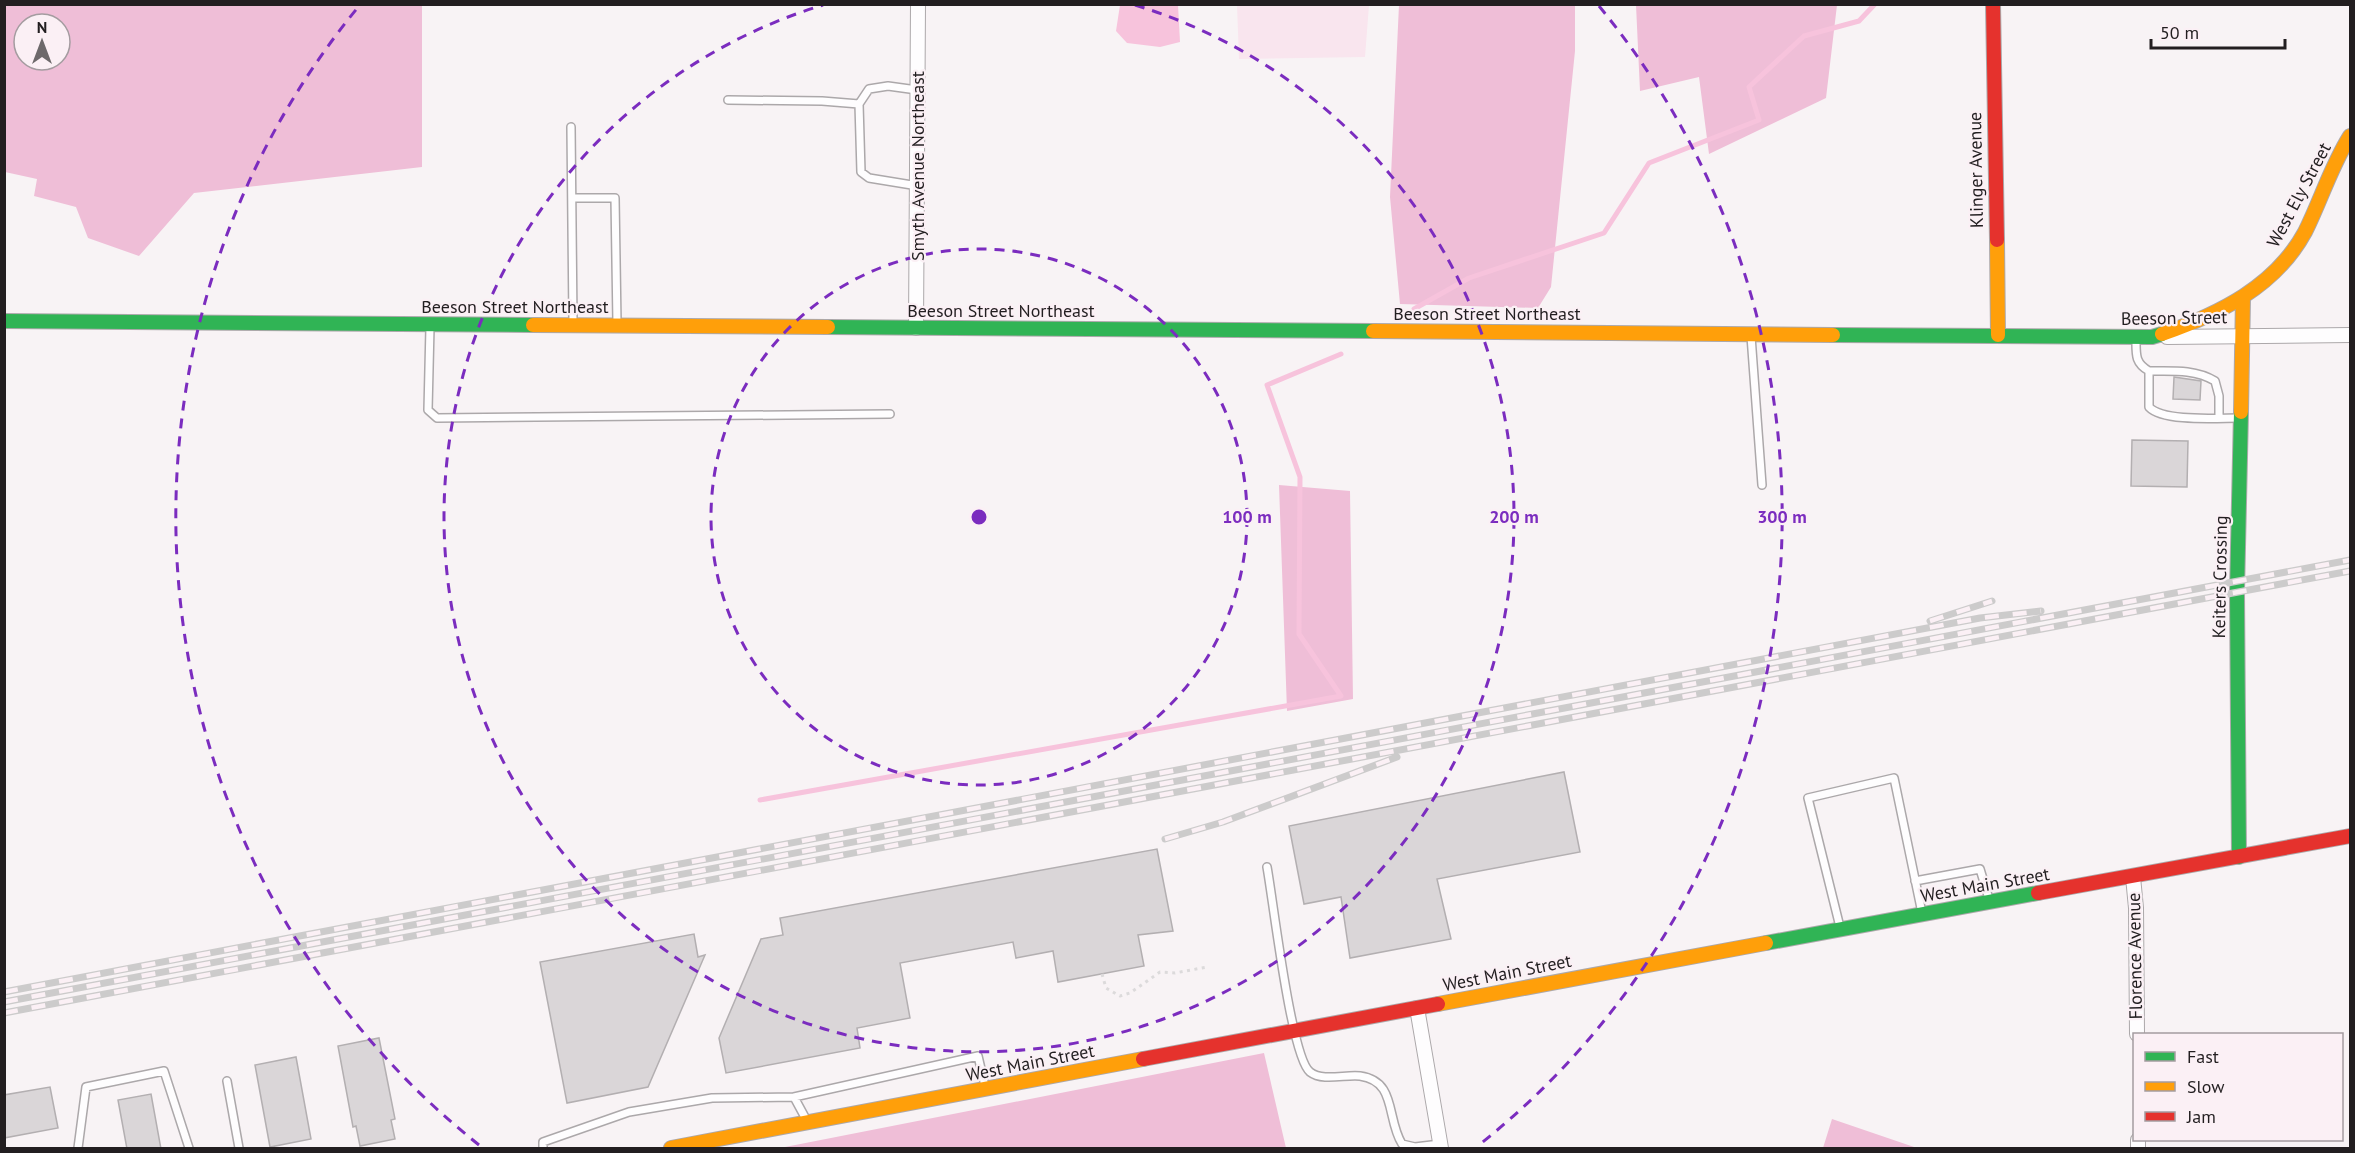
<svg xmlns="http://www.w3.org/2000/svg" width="2355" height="1153" viewBox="0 0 2355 1153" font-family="'PT Sans',sans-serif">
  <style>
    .green { fill: #f9e5ee }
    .forest { fill: #efbed7; fill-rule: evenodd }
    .water { fill: #f7c3dc }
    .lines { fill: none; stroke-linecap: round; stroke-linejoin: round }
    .stream { stroke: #f7c3dc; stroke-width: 5 }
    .building { fill: #dad6d8; stroke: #b3afb1; stroke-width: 1.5 }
    .lane-casing { stroke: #aca8aa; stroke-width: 10 }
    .street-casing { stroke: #aca8aa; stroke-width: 16 }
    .fast-casing { stroke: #aca8aa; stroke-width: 16 }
    .slow-casing { stroke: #aca8aa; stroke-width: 16 }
    .jam-casing { stroke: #aca8aa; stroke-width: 16 }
    .path { stroke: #dcdadb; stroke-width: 3; stroke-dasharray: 3 4.5; stroke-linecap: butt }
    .lane { stroke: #fefdfe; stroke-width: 7 }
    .street { stroke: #fefdfe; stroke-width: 14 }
    .fast { stroke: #30b455; stroke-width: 14 }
    .slow { stroke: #ff9f0a; stroke-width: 14 }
    .jam { stroke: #e5322d; stroke-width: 14 }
    .rail-casing { stroke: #cccbcb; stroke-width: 7 }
    .rail { stroke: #fbf0f5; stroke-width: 4.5; stroke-dasharray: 14; stroke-linecap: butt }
    .ring { fill: none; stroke: #7b2cbf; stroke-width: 3; stroke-dasharray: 10 8 }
    .labels { text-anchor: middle; stroke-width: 4.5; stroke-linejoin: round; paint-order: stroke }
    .street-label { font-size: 18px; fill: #221e20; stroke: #fbf0f5 }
    .centre { fill: #7b2cbf; stroke: #fbf0f5; stroke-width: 3 }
    .ring-label { font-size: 18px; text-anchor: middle; font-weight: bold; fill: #7b2cbf; stroke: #fbf0f5; stroke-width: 4.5; stroke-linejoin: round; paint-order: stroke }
  </style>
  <rect width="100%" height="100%" fill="#f8f3f5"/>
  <path class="green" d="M1237 5H1369L1365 57 1239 59Z"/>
  <path class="forest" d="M5 4 422 5V167L194 193 139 256 88 238 76 207 34 196 37 179 5 172ZM24 24H60V60H24Z
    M1399 5H1575V51L1551 287 1538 308 1400 304 1390 197Z
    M1636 5H1837L1826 98 1709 154 1699 77 1640 91Z
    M1279 485 1350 491 1353 699 1287 711Z
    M1264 1053 1286 1148H780Z
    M1832 1119 1917 1148H1823Z"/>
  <path class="water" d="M1120 5H1178L1180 42 1160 47 1127 43 1116 31Z"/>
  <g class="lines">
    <path class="stream" d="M1414 309 1469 278 1604 233 1649 163 1759 120 1749 87 1804 36 1859 21 1875 4
      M760 800 1341 696 1299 634 1300 477 1267 385 1341 354"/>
  </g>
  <path class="building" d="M2174 377 2201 381 2200 400 2173 399Z
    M2132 440 2188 441 2187 487 2131 486Z
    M1564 772 1580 852 1437 879 1451 939 1350 958 1341 897 1304 904 1289 826Z
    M1157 849 1173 931 1138 935 1144 966 1058 982 1053 951 1016 958 1013 942 900 963 910 1018 857 1028 860 1048 726 1073 719 1038 761 939 783 935 780 918Z
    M694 934 698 957 705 955 648 1087 567 1103 540 962Z
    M379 1038 395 1119 391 1120 395 1139 360 1146 356 1126 353 1127 338 1046Z
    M296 1057 311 1139 270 1147 255 1065Z
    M50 1087 58 1128 4 1138V1095Z
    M151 1094 161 1149H127L118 1100Z"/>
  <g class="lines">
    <g class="lane-casing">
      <path id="lane" d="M917 90 888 86 869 89 859 104 861 172 869 178 918 186
        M728 100 822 101 859 104
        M571 127 573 322
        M572 198H615L617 323
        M430 327 428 410 437 418 890 414
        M1751 336 1762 485
        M2136 339C2136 355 2135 363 2149 371V407C2163 422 2217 418 2238 418
        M2149 371C2172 371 2195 369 2215 381L2219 396V418
        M1267 867C1273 899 1291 1057 1310 1072 1323 1082 1346 1074 1360 1076 1397 1081 1386 1118 1402 1144L1415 1147 1440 1144
        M1915 881 1980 869 1989 899
        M1840 927 1808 798 1894 778 1922 913
        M227 1081 239 1148
        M794 1097 978 1056 985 1086
        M78 1148 86 1087 164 1071 189 1148
        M543 1148V1142L629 1112 712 1098 794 1097 807 1121"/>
    </g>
    <g class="street-casing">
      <path id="street" d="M916 328 918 4
        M2167 337 2350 335
        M2133 877 2136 908 2137 1034
        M1417 1008 1441 1148
        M2138 1140V1148"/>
    </g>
    <g class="fast-casing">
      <path id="fast" d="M4 321 533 325
        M828 327 1373 331
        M1833 335 2152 337 2162 334
        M2239 857 2237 592 2241 412
        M1766 943 2038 893"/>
    </g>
    <g class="slow-casing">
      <path id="slow" d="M1997 240 1998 335
        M533 325 828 327
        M1373 331 1833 335
        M2162 334C2219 314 2275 287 2305 232 2321 200 2331 166 2350 136
        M2241 412 2243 298
        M1438 1004 1766 943
        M671 1148 1143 1059"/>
    </g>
    <g class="jam-casing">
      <path id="jam" d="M1993 4 1997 240
        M2038 893 2350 836
        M1143 1059 1438 1004"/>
    </g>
    <path class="path" d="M1102 974 1106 988 1120 996 1130 993 1160 972 1175 973 1207 967"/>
    <use href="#lane" class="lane"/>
    <use href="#street" class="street"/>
    <use href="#fast" class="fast"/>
    <use href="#slow" class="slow"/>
    <use href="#jam" class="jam"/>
    <g class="rail-casing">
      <path id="rail" d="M1930 621 1992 601
        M1165 839 1223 822 1397 757
        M4 992 1980 618 2041 611
        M4 1002 2350 560
        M4 1013 2350 571"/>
    </g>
    <use href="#rail" class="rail"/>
  </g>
  <g class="ring">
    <circle cx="979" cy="517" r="268"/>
    <path d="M1135 5A535 535 0 1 1 823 5"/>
    <path d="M479 1145A803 803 0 0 1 359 6M1599 6A803 803 0 0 1 1479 1145"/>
  </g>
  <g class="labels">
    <g class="street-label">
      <text transform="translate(918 166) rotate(-90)" y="6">Smyth Avenue Northeast</text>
      <text transform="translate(1976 170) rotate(-91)" y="6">Klinger Avenue</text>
      <text transform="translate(2299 195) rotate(-62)" y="6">West Ely Street</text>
      <text x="515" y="313">Beeson Street Northeast</text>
      <text x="1001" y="317">Beeson Street Northeast</text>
      <text x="1487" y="320">Beeson Street Northeast</text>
      <text transform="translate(2174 318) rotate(-1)" y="6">Beeson Street</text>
      <text transform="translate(2220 577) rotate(-89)" y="6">Keiters Crossing</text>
      <text transform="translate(1985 885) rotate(-10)" y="6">West Main Street</text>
      <text transform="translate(2135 956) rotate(-91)" y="6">Florence Avenue</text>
      <text transform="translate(1507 973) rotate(-11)" y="6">West Main Street</text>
      <text transform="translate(1030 1063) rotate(-11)" y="6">West Main Street</text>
    </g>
  </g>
  <circle cx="979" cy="517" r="9" class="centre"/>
  <g class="ring-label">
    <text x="1247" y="523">100 m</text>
    <text x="1514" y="523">200 m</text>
    <text x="1782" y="523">300 m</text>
  </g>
  <rect width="2355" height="1153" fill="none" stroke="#221e20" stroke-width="12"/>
  <rect x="2133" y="1033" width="210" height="108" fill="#fbf0f5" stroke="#a49ca0" stroke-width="1.5"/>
  <rect x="2145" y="1052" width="30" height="9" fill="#30b455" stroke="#a49ca0" stroke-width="1.5"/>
  <text x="2187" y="1063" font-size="18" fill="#221e20">Fast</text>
  <rect x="2145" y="1082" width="30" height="9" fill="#ff9f0a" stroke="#a49ca0" stroke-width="1.5"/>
  <text x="2187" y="1093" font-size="18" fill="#221e20">Slow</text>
  <rect x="2145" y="1112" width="30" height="9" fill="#e5322d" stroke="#a49ca0" stroke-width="1.5"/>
  <text x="2187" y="1123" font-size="18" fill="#221e20">Jam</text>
  <g transform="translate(42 42)"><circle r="28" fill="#fbf0f5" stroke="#a49ca0" stroke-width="1.5"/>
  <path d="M0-4.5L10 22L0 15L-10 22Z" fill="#6d696b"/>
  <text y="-9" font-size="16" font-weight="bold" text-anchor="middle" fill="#221e20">N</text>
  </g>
  <path d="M2151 39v9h134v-9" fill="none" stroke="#221e20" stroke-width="3"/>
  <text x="2160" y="39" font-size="18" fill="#221e20" stroke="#fbf0f5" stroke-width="4.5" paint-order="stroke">50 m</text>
</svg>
